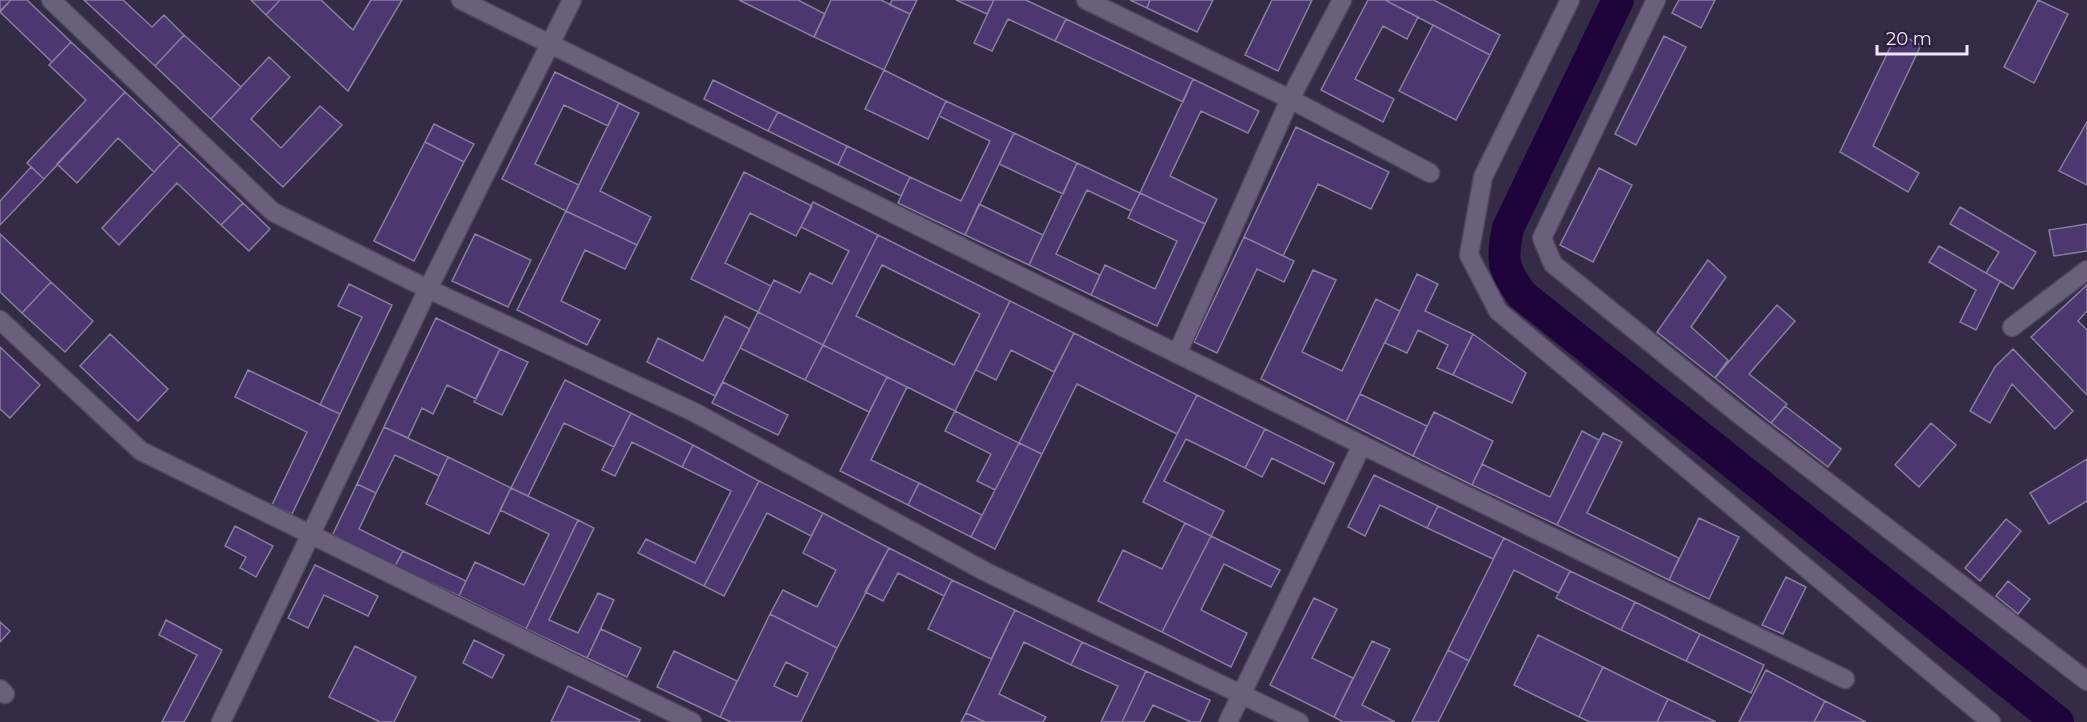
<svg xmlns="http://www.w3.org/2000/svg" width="2087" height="722" viewBox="0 0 2087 722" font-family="Montserrat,sans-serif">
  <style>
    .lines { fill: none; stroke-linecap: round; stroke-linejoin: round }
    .canal { stroke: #1e043a; stroke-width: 32 }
    .building { fill: #4c3770; stroke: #887e9e; stroke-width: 1.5; fill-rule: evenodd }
    .minor-casing { stroke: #4e465d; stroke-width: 21 }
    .minor { stroke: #69607e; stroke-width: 18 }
  </style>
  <rect width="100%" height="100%" fill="#342b46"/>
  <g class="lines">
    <path class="canal" d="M1618 0 1508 228C1501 260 1503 269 1522 295L2058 722"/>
  </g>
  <path class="building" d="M0 0H11L0 11Z
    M11 0H27L71 42 52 62 0 12Z
    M84 0H123L152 27 164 15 184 35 155 66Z
    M251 0H280L266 15Z
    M280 0H321L353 30 371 0H402L348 91 266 15Z
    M739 0H798L825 14 814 37Z
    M831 0H881L910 14 884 70 814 37Z
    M892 0H917L910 14 890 5Z
    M956 0H994L987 14Z
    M994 0H1026L1066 19 1055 41 1008 19 992 51 974 43Z
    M1130 0H1150L1147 8Z
    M1150 0H1213L1197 32 1147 8Z
    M1272 0H1312L1278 71 1245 55Z
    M1368 0H1385L1418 17 1407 39 1383 26 1355 79 1394 99 1383 122 1321 90Z
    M1385 0H1434L1500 35 1490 55Z
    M1679 0H1715L1701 28 1672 13Z
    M2038 0 2068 14 2034 83 2004 67Z
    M1066 19 1193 79 1183 102 1055 41Z
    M1433 25 1490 55 1456 120 1399 91Z
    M1897 33 1921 45 1873 146 1919 173 1908 192 1840 152Z
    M184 35 241 87 211 119 155 66Z
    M1664 36 1686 47 1636 145 1615 134Z
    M71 42 125 92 44 179 27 163 86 100 49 65Z
    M269 57 290 77 251 119 281 148 320 106 342 125 283 187 211 119Z
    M884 70 946 101 928 139 865 109Z
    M555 72 619 103 608 126 564 105 535 164 579 185 566 211 502 179Z
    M1193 79 1259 111 1248 133 1201 111 1170 176 1217 199 1205 224 1140 193Z
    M713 80 778 112 768 131 704 99Z
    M125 92 180 144 154 172 118 138 77 183 57 164Z
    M946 101 1014 133 965 235 898 203 910 177 961 201 990 141 939 116Z
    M619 103 639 113 600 191 651 217 637 245 566 211Z
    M778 112 847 146 838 165 768 131Z
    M2087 122V185L2059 171Z
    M434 124 474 144 464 162 425 142Z
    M1296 127 1389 172 1371 209 1318 184 1283 256 1244 237Z
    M1014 133 1077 163 1063 194 999 164Z
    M425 142 464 162 414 261 374 241Z
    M180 144 243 203 221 225 177 183 119 245 102 228Z
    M847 146 910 177 901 196 838 165Z
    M1077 163 1140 193 1131 211 1087 190 1056 254 1100 275 1091 295 1029 265Z
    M31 167 44 179 0 225V201Z
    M1599 168 1632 185 1593 262 1560 245Z
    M744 172 812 206 796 236 750 213 725 263 771 286 758 312 691 279Z
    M1140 193 1205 224 1157 326 1091 295 1105 265 1155 289 1177 241 1128 218Z
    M813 202 878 235 823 345 758 312 774 280 800 293 810 273 832 284 849 251 801 227Z
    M243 203 270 229 249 251 221 225Z
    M979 204 1043 235 1029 265 965 235Z
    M1960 207 2036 252 2013 289 1986 273 1999 252 1950 224Z
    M566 211 637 245 625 269 585 250 561 301 600 320 587 345 517 310Z
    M2087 224V251L2054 256 2049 230Z
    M0 234 51 282 22 313 0 292Z
    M475 234 531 260 508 307 452 281Z
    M878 235 1010 301 955 411 823 345ZM882 265 980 314 954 365 856 316Z
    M1244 237 1294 261 1284 282 1257 269 1217 353 1194 342Z
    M1939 246 2000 281 1976 330 1960 322 1976 290 1929 262Z
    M1708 260 1726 277 1691 327 1728 360 1715 378 1657 332Z
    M1313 270 1336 280 1302 352 1342 371 1376 299 1400 311 1346 422 1261 379Z
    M1417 274 1438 284 1425 311 1473 334 1453 375 1437 368 1448 345 1418 330 1407 353 1385 343Z
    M51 282 93 321 65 352 22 313Z
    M349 284 392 305 340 414 320 405 362 317 338 306Z
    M2087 285V311L2078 321 2087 330V395L2031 337Z
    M1010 301 1074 333 1054 372 1011 350 996 380 976 370Z
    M1777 305 1795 321 1749 374 1787 404 1771 423 1715 378Z
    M758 312 823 345 805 380 740 348Z
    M725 316 750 329 715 396 647 362 658 338 703 361Z
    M436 318 500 349 476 399 447 385 433 414 422 408 408 438 384 427Z
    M1074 333 1197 395 1177 434 1077 384 1042 454 1019 443Z
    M110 334 168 389 138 421 80 366Z
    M1473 334 1526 373 1512 403 1453 375Z
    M823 345 887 377 869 412 805 380Z
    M0 347 40 385 10 418 0 409Z
    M500 349 528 362 502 415 474 402Z
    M2013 349 2073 411 2055 429 2012 384 1990 423 1970 411 1995 367Z
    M248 370 340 414 292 514 272 505 307 432 235 397Z
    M887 377 907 387 871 460 919 483 908 505 840 471Z
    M565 380 631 413 614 447 564 423 528 496 511 488Z
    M723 382 788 415 778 435 712 403Z
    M1360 394 1427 426 1413 456 1346 422Z
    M1197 395 1265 429 1245 468 1186 439 1164 481 1224 511 1211 536 1143 502Z
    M1785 406 1841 449 1828 467 1771 423Z
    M955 411 1019 443 995 490 977 481 991 454 945 431Z
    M1434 412 1493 441 1472 485 1413 456Z
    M631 413 693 445 682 467 632 442 615 476 602 470Z
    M1931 423 1956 445 1919 487 1895 465Z
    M384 427 448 457 439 476 395 455 376 493 357 484Z
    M1265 429 1334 463 1324 484 1272 458 1262 477 1245 468Z
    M1582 431 1599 440 1557 525 1472 485 1482 464 1550 497Z
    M1603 433 1622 442 1587 513 1679 558 1669 580 1557 525Z
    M1019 443 1042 454 995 549 971 537Z
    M693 445 759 481 704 586 638 553 646 539 695 563 731 491 682 467Z
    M448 457 511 488 489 534 426 504Z
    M2087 459V501L2049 524 2030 493Z
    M1374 475 1438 506 1427 528 1380 505 1365 536 1348 527Z
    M759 481 823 513 811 536 767 513 724 596 704 586Z
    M919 483 982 515 971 537 908 505Z
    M357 484 376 493 359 529 403 551 395 566 332 536Z
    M511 488 578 520 526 629 459 596 475 562 524 585 549 534 500 510Z
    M1438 506 1504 538 1493 559 1427 528Z
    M823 513 889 548 837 648 770 614 783 590 817 607 836 570 803 553Z
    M1699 518 1739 537 1709 599 1669 580Z
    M2006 519 2021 531 1980 581 1965 568Z
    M578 520 594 528 549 620 578 633 598 593 614 600 587 658 526 629Z
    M1185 523 1211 536 1162 632 1098 601 1123 550 1162 569Z
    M235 526 273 546 256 577 240 568 246 557 225 546Z
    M1211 536 1280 570 1271 587 1224 564 1201 610 1247 633 1231 667 1162 632Z
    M1504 538 1570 571 1559 593 1514 570 1469 661 1448 650Z
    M889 548 952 580 944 596 898 573 883 601 865 592Z
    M403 551 466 581 459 596 395 566Z
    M315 565 378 596 368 616 324 595 308 628 288 618Z
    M1570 571 1635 602 1621 630 1556 598Z
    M1786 577 1806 587 1783 634 1762 625Z
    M952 580 1015 610 991 659 928 629Z
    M2008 581 2030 599 2018 614 1996 596Z
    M1314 598 1337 609 1312 658 1353 678 1334 717 1270 685Z
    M1635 602 1700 634 1686 661 1621 630Z
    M1015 610 1082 642 1071 665 1024 642 999 694 1046 717 1043 722H985L966 713Z
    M770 614 837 648 801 722H731L720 717ZM786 662 808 673 797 697 774 686Z
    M166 620 222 650 184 722H162L197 655 159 635Z
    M0 622 10 631 0 642Z
    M601 629 641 648 627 677 587 658Z
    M1700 634 1764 665 1751 693 1686 661Z
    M1538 635 1603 667 1579 717 1514 685Z
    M474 640 504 655 492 678 463 663Z
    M1372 641 1390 649 1362 705 1395 722H1343L1334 717Z
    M1082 642 1146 671 1122 722H1101L1118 686 1071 665Z
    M355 646 416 677 394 722H380L329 697Z
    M1448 650 1469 661 1438 722H1412Z
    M674 651 737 681 720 717 657 687Z
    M1603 667 1668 699 1657 722H1590L1579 717Z
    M1766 670 1825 701 1814 722H1739Z
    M1146 671 1210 700 1200 722H1191L1153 705 1144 722H1122Z
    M568 686 640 720 639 722H551Z
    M1668 699 1716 722H1657Z
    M1825 701 1866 722H1814Z
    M966 713 985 722H961Z"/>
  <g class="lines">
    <g class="minor-casing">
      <path id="minor" d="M51 0 273 212 428 289 694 412 986 572 1299 722
        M461 0 1362 445 1845 679
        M1086 0 1290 99 1430 173
        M1570 0 1483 177 1469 255 1498 311 1991 722
        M1656 0 1542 238 1553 264 1740 415 2087 681
        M0 320 141 451 692 722
        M2012 327 2087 270
        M1177 354 1290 99 1342 0
        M0 689 5 694
        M221 722 428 289 572 0
        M1228 722 1362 445"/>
    </g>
    <use href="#minor" class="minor"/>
  </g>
  <path d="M1877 45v9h90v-9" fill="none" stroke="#ece7f9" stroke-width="3"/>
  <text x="1886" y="45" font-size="18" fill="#ece7f9" stroke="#2a213b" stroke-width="4.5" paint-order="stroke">20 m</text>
</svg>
